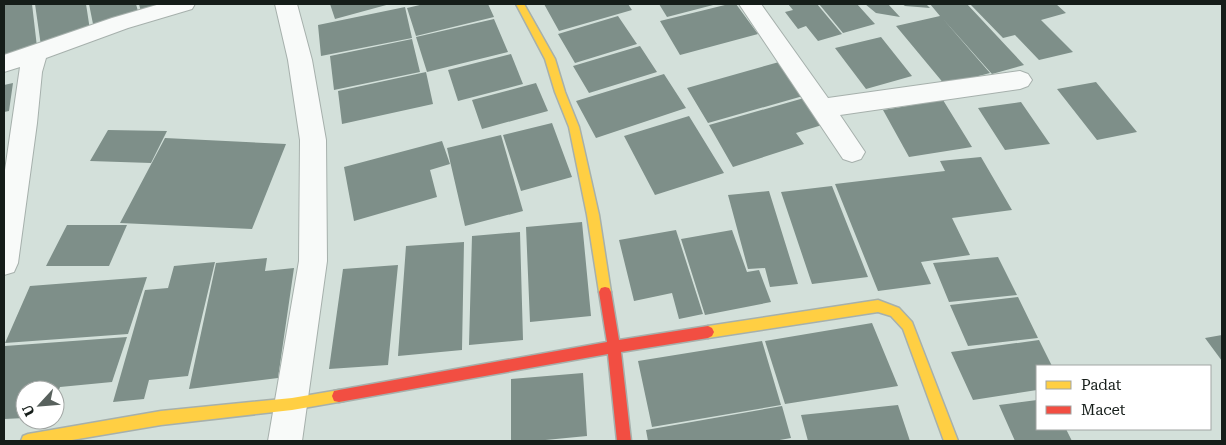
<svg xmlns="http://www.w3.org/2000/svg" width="1226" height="445" viewBox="0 0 1226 445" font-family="'Roboto Serif',serif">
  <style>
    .building { fill: #7e8f89 }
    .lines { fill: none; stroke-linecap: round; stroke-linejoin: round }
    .street-casing { stroke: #a6b0ac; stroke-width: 2 }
    .slow-casing { stroke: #a6b0ac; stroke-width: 3 }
    .jam-casing { stroke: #a6b0ac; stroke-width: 3 }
    .street { fill: #f8faf9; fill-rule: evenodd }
    .slow { fill: #ffcf43; fill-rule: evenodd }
    .jam { fill: #f24e42; fill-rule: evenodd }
  </style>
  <rect width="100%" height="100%" fill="#d3e0da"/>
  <path class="building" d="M4 4H32L37 47 4 57Z
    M35 4H86L90 30 41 46Z
    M89 4H136L139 15 94 29Z
    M139 4H168L141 12Z
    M330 4H390L335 19Z
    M424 4H488L494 17 416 36 407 8Z
    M544 4H628L632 10 559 31Z
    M659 4H717L667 17Z
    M729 4H736L758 34 680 55 660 21Z
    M788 4H817L842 34 818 41 806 26 798 29 785 12 793 10Z
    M819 4H857L875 24 843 33Z
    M865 4H888L900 17 876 13Z
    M902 4H926L930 8 905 6Z
    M930 4H967L1024 65 992 74 943 19 990 73 945 85 896 26 940 16Z
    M970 4H1056L1066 13 1041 20 1073 52 1039 60 1015 35 1003 38Z
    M405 7 412 38 321 56 318 25Z
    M618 16 637 44 575 63 558 34Z
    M494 19 508 52 427 72 416 37Z
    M881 37 912 76 866 89 835 48Z
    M412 39 420 72 334 90 330 56Z
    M640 46 657 72 589 93 573 66Z
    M511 54 523 84 458 101 448 70Z
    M779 62 803 96 708 123 687 88Z
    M426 72 433 104 342 124 338 91Z
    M664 74 686 108 596 138 576 101Z
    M1096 82 1137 132 1097 140 1057 89Z
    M13 83 9 111 4 112V85Z
    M536 83 548 111 482 129 472 100Z
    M804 98 822 125 796 133 804 144 733 167 709 125Z
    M943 100 972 147 909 157 883 110Z
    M1021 102 1050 144 1005 150 978 108Z
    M689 116 724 173 655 195 624 136Z
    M552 123 572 177 521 191 503 135Z
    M108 130 167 131 151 163 90 161Z
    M501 135 523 211 465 226 447 148Z
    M165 138 286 144 252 229 120 223Z
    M442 141 450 164 430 170 437 197 354 221 344 167Z
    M981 157 1012 210 952 218 970 255 921 262 931 284 878 291 835 184 945 171 940 161Z
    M832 186 868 277 812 284 781 192Z
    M769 191 798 284 770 287 765 268 748 269 728 195Z
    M582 222 591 316 530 322 526 227Z
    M67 225H127L109 266H46Z
    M676 230 703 314 679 319 672 293 634 301 619 240Z
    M732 230 747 272 759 270 771 302 705 315 681 239Z
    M520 232 523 340 469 345 472 236Z
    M464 242 462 350 398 356 406 246Z
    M998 257 1017 295 949 302 933 263Z
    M267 258 265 271 294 268 278 378 189 389 216 263Z
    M215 262 188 376 149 380 144 399 113 402 145 290 168 288 174 266Z
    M398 265 388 365 329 369 343 269Z
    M147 277 128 334 5 343 30 286Z
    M1018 297 1038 338 968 346 950 305Z
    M872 323 898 386 785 404 765 341Z
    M1222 335V361L1205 338Z
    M127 337 112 382 60 387 55 400V390H25V418L4 419 5 346Z
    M1039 340 1052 366H1037V390L973 400 951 352Z
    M762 341 781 405 652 427 638 361Z
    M583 373 587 436 535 441H511V379Z
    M1037 400V429H1066L1072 441H1015L999 405Z
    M898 405 910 441H808L801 415Z
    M782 406 791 438 774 441H648L646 430Z"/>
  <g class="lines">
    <g class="street-casing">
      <path id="street" d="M160 4H195L192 9 128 28 46 58 42 72 37 123 18 263 14 272 4 275V177L20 67 4 72V55L112 18Z
        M275 4H297L312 60 326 140 327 261 302 441H268L299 261 300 140 288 60Z
        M739 4H761L828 98 1020 71 1028 74 1032 80 1028 86 1020 89 840 115 865 152 861 159 852 162 843 159Z"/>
    </g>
    <g class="slow-casing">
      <path id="slow" d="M516 4H524L555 59 565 92 579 127 599 215 611 292 609 296 605 297 601 296 599 292 587 215 569 127 555 92 545 59Z
        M878 300 899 308 912 322 958 441H944L903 329 891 316 878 312 708 338 704 336 702 332 704 328 708 326Z
        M339 390 344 391 346 396 344 401 292 410 161 425 66 441H21L23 436 28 434 161 411 292 398Z"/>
    </g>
    <g class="jam-casing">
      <path id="jam" d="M605 287 609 288 611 292 619 340 708 326 712 328 714 332 712 336 708 338 621 352 631 441H617L608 354 339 402 334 401 332 396 334 391 339 390 607 342 599 292 601 288Z"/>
    </g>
    <use href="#street" class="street"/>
    <use href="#slow" class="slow"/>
    <use href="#jam" class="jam"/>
  </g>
  <rect width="1226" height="445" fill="none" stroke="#151d19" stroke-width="10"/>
  <rect x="1036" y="365" width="175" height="65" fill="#ffffff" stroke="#a1a5a3"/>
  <rect x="1046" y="381" width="25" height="8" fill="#ffcf43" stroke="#a1a5a3"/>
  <text x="1081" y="390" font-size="15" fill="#151d19">Padat</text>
  <rect x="1046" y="406" width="25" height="8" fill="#f24e42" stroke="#a1a5a3"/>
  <text x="1081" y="415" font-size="15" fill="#151d19">Macet</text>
  <g transform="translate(40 405) rotate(244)"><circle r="24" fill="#ffffff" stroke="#a1a5a3"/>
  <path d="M0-4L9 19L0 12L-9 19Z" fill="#58615d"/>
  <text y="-8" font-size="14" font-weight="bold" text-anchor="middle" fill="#151d19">U</text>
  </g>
</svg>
